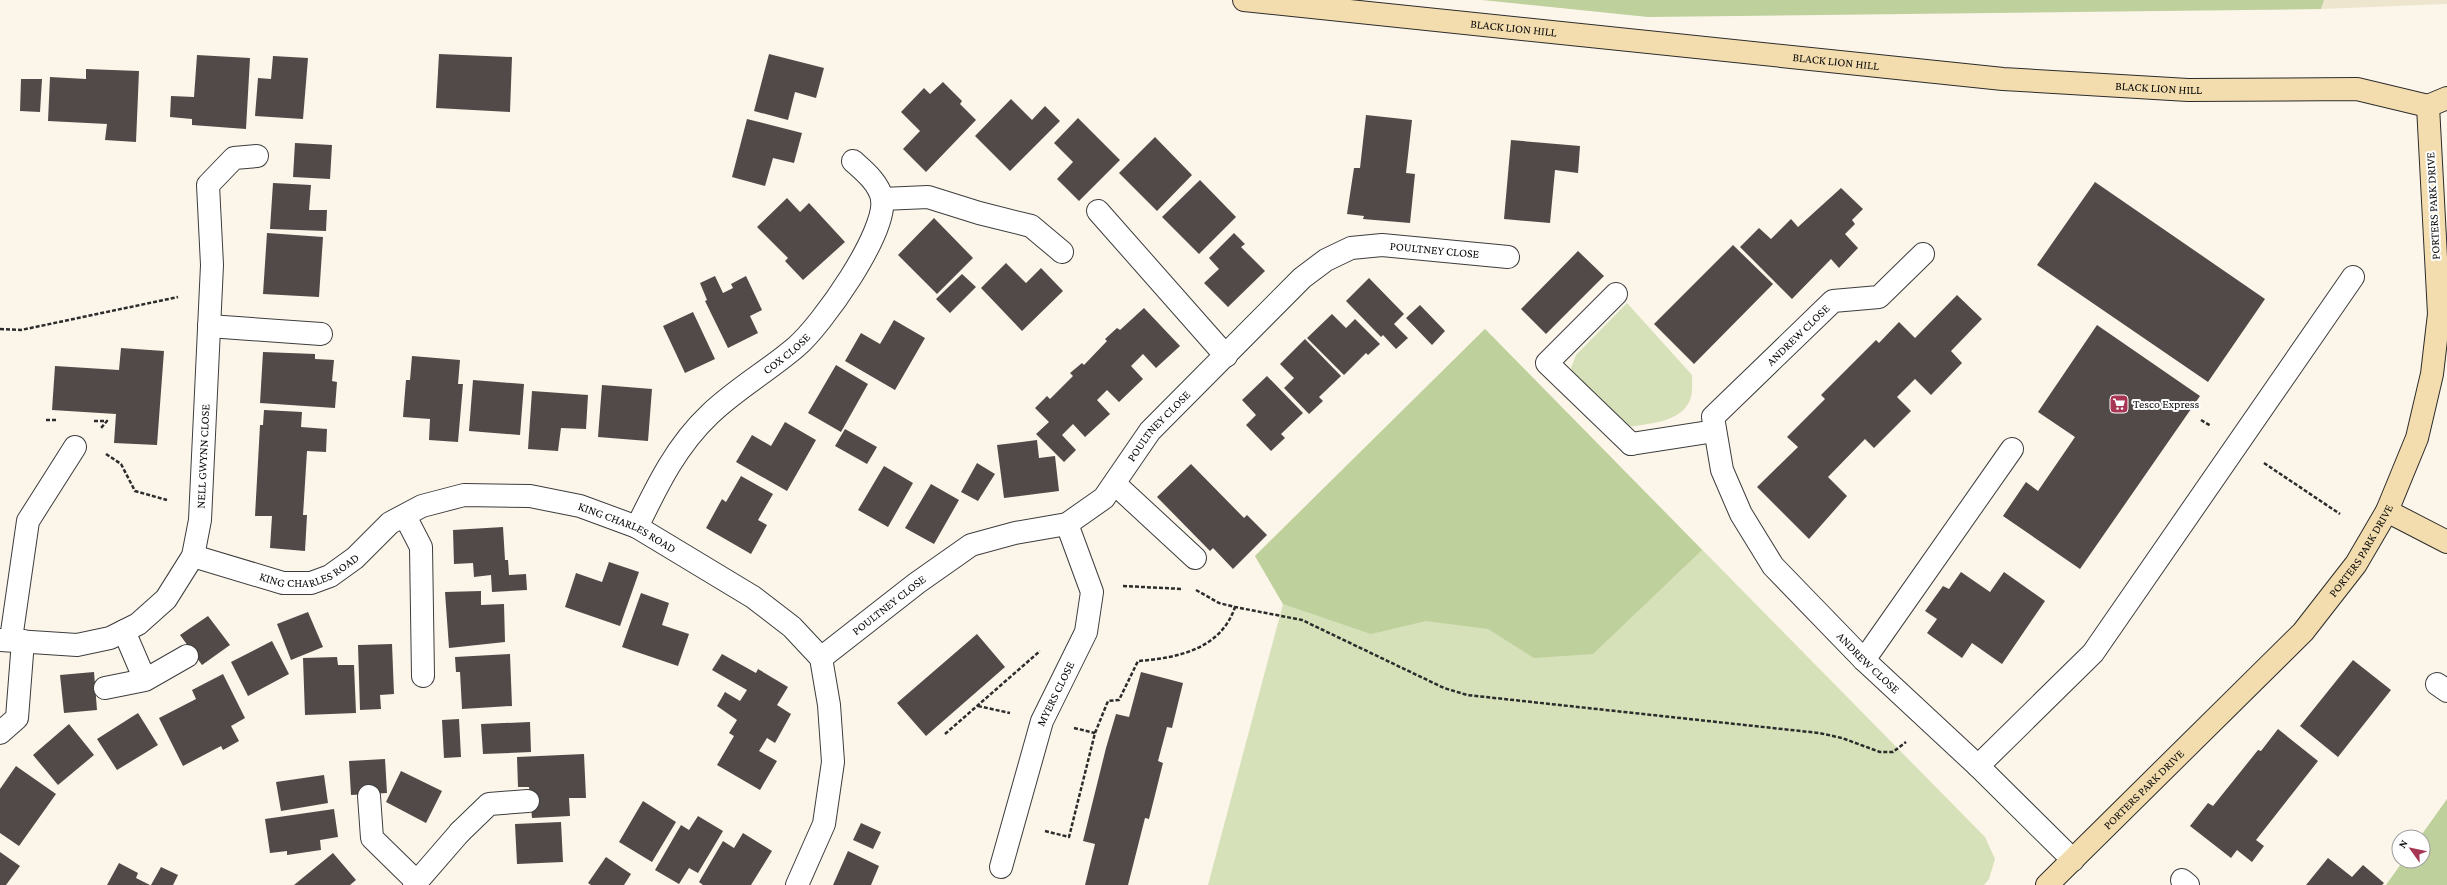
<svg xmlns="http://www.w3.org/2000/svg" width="2447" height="885" viewBox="0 0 2447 885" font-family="'Crimson Pro',serif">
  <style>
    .farmland { fill: #eee5ce }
    .green { fill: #d7e1b9 }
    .forest { fill: #bed09b }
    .building { fill: #514a48 }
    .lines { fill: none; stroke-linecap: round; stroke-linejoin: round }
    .lane-casing { stroke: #3d3d3d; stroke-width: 24 }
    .street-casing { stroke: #3d3d3d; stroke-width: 24 }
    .secondary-casing { stroke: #2c2c2c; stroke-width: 24 }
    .path { stroke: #2c2c2c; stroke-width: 2.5; stroke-dasharray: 4 2; stroke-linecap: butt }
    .lane { stroke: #fff; stroke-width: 22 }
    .street { stroke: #fff; stroke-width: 22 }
    .secondary { stroke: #f3ddae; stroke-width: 22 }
    .labels { text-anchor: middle; stroke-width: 4; stroke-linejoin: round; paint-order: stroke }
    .street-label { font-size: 12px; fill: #0a0a0a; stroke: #fff }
    .poi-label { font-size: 12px; fill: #0a0a0a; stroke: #fff; text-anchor: start }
  </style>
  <rect width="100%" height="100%" fill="#fcf5ea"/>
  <path class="farmland" d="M2324 0H2447V4L2321 9Z"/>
  <path class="green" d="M1627 303 1692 375C1692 383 1693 393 1690 400 1680 424 1647 423 1624 428L1574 378 1571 368 1576 355Z
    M1485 329 1985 837 1995 859 1989 879 1984 885H1208L1283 604 1255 556Z"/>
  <path class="forest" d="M1482 0H2324L2321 9 1648 17Z
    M1485 329 1702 550 1593 654 1534 658 1488 629 1426 621 1371 634 1283 604 1255 556Z
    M2447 799V885H2386L2403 861H2423V837H2420Z"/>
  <path class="building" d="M439 54 512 57 510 112 436 108Z
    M769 54 824 68 816 98 795 92 788 120 754 111Z
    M197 55 250 58 246 129 192 125V119L170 117 171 96 194 97Z
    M273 56 308 58 303 119 255 116 258 78 271 79Z
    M86 69 139 71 136 142 105 140 107 124 48 121 50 77 86 79Z
    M21 79H42L40 112 20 111Z
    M943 82 962 101 960 104 976 120 926 172 903 149 920 131 901 112 924 88 930 94Z
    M1011 99 1032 120 1045 106 1060 121 1010 171 975 136Z
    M1366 115 1412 120 1406 173 1415 174 1410 223 1363 219 1364 216 1347 214 1354 168H1360Z
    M1078 118 1120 160 1079 201 1057 179 1073 162 1054 143Z
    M747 119 802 133 794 163 773 158 765 186 732 177Z
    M1155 137 1192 175 1157 211 1119 173Z
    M1511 140 1580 146 1578 173 1555 170 1550 223 1504 219Z
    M295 143 332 145 330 179 293 177Z
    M1200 180 1236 217 1199 254 1162 217Z
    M2095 182 2265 299 2208 382 2037 265Z
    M273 183 311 185 309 210H327L326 231 270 229Z
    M1841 188 1863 209 1852 220 1855 224 1845 234 1858 248 1839 268 1831 259 1792 299 1740 247 1759 228 1771 239 1791 219 1798 227Z
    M787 198 800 212 809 203 845 242 803 280 785 261 788 258 757 227Z
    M934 218 973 258 937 294 898 255Z
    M267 233 323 237 319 297 263 294Z
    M1234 233 1245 244 1241 247 1265 271 1228 307 1204 283 1219 269 1209 258Z
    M1733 245 1773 284 1694 364 1654 324Z
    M1578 251 1604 276 1546 334 1521 309Z
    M1006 263 1026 283 1041 268 1063 291 1022 331 981 288Z
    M962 274 976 287 950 313 936 299Z
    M715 276 723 293 733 288 731 284 746 276 762 310 750 316 758 333 728 348 705 301 707 300 700 283Z
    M1369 278 1404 314 1394 324 1408 338 1396 349 1383 335 1381 337 1346 301Z
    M1957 295 1982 319 1951 351 1962 363 1931 395 1915 379 1897 397 1911 411 1874 448 1865 439 1828 477 1847 496 1809 539 1757 487 1798 447 1787 437 1825 399 1821 395 1876 340 1879 343 1899 322 1915 338Z
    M1420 305 1445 331 1432 345 1406 318Z
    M1144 308 1180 346 1156 368 1143 354 1131 366 1143 379 1119 402 1107 390 1097 400 1110 414 1085 437 1073 424 1062 435 1076 450 1064 462 1036 434 1049 422 1035 408 1047 396 1050 399 1073 376 1070 373 1082 363 1084 365 1107 341 1105 339 1117 328 1120 330Z
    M693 312 715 359 685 373 663 326Z
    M1332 314 1346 328 1355 319 1380 344 1368 355 1366 353 1344 375 1307 338Z
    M894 320 925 338 895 390 845 361 861 333 880 344Z
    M2097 325 2200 396 2080 569 2003 516 2026 482 2038 491 2075 437 2038 412Z
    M1305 339 1341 376 1319 397 1323 401 1309 414 1284 388 1294 378 1280 364Z
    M121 348 164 351 157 445 114 443 116 414 52 410 55 366 119 370Z
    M263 352 315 354V359L334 360 332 381 337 382 335 408 260 403Z
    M412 356 460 360 458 384H463L458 442 429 440 430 419 403 417 406 380H410Z
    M836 365 868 384 841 432 808 413Z
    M1267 376 1303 413 1281 434 1285 438 1271 451 1246 425 1256 415 1242 400Z
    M473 380 524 384 520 435 469 431Z
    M602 385 652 389 648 441 598 437Z
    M532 391 588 395 586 429 561 428 558 451 528 449Z
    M264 410 302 412 301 427 327 429 326 452 307 451 303 515H307L305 551 270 548 272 516H255L260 425H263Z
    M785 422 816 440 787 491 736 462 752 435 771 446Z
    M845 429 877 447 867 464 835 446Z
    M1037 440 1039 458 1055 456 1059 491 1004 498 997 445Z
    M977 463 995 474 978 501 961 492Z
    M1191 464 1244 518 1247 515 1267 535 1233 569 1213 548 1210 551 1157 497Z
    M884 466 913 483 888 527 858 510Z
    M741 476 773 494 758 520 767 525 751 554 706 528 722 499 726 502Z
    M931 484 959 500 934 544 905 528Z
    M503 527 505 560H508L509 575 526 574 527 590 492 592 491 575 474 577 473 563 454 564 453 530Z
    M609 562 639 572 620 626 565 607 576 573 602 582Z
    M1961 572 1990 592 2004 572 2045 601 2002 664 1972 643 1962 658 1927 633 1937 619 1925 611 1943 586 1949 589Z
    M481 591V605L504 604 505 642 449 648 445 592Z
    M641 593 669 603 662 625 689 634 678 666 622 647Z
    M308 612 323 647 291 660 277 624Z
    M208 616 230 645 202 665 180 635Z
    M977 634 1005 667 926 736 897 703Z
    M272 641 289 674 248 696 231 662Z
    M392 644 394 694 380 695 381 709 360 710 358 645Z
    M510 654 512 706 462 709 460 672H456L455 657Z
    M722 654 756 673 758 669 788 687 777 705 791 714 775 743 767 738 759 751 777 761 760 790 717 765 734 736 729 733 737 720 717 706 725 692 740 701 747 690 712 670Z
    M337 657 338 665H354L356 713 305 715 303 658Z
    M2353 660 2391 690 2338 757 2300 726Z
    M94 672 97 710 64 713 60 675Z
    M1141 672 1183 683 1172 728 1167 727 1158 761 1163 763 1149 819 1145 818 1128 885H1085L1095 844 1083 841 1106 748 1116 714 1129 717Z
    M223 674 245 718 231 726 239 741 223 750 221 746 183 766 159 718 196 699 192 690Z
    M138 713 158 745 117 770 97 739Z
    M459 719 461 757 444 758 442 720Z
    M530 722 531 752 483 754 481 724Z
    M69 724 94 755 58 785 33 755Z
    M2278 729 2318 761 2256 840 2264 846 2252 862 2237 850 2231 858 2190 826 2208 803 2213 806 2258 750 2261 751Z
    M584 754 586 798H569L570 816 532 818 529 787H518L517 757Z
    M385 759 387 793 351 795 349 761Z
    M16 766 56 794 19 846 0 833V789Z
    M401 771 442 791 426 823 386 802Z
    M324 775 328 803 281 811 276 782Z
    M643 801 676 822 652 862 619 842Z
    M334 809 338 837 320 840 321 850 287 855V851L270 853 265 819Z
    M698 816 723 831 698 873 689 868 679 884 655 870 681 825 689 830Z
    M561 822 563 862 517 864 515 824Z
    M861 823 881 832 873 849 853 840Z
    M743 833 772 851 751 885H703L699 882 723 841 734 848Z
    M848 851 879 866 871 885H833Z
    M0 852 20 866 6 885H0Z
    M333 853 356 880 350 885H294Z
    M606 857 631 874 624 885H591L588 883Z
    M2328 858 2352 877 2363 865 2384 883 2382 885H2306Z
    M119 863 138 873 136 878 150 885H107Z
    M161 867 178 875 173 885H151Z"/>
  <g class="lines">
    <g class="lane-casing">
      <path id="lane" d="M882 199 928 197 979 213 1031 226 1062 252
        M1098 211 1226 356
        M1616 294 1547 363 1631 444
        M209 326 321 334
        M1115 484 1195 558
        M405 516 421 547 423 676
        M124 631 145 680
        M11 639 28 521 75 447
        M1864 660 2012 449
        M2437 684 2447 691
        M105 688 145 680 187 656
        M0 733 17 718 23 641
        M1978 766 2093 653 2353 277
        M369 796 372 838 417 882
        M460 832 489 804 528 801"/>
    </g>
    <g class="street-casing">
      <g id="street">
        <path id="s1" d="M1923 254 1879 297 1833 301 1713 417 1722 470 1741 514 1773 566 1864 660 1978 766 2073 860"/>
        <path d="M1631 444 1715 431"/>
        <path id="s2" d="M637 527C657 486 676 446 710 414 736 389 768 371 796 347 821 326 888 232 882 198 878 182 864 171 853 161"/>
        <path id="s3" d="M193 556 283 583H311L330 576 355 558 390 523 422 506 464 495 530 496 580 506 637 527 753 597 792 627 821 658 829 705 833 762 824 824 797 885"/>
        <path id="s4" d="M0 640 77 645 110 638 138 624 166 599 193 556 200 520 212 265 208 185 234 158 257 156"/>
        <path id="s5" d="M821 658 917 583 971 545 1015 533 1067 524 1104 498 1150 431 1302 278 1326 260 1351 248 1382 245 1508 257"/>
        <path id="s6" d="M1001 867 1042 721 1086 632 1092 592 1067 524"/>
        <path d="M2182 880 2188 885"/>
        <path d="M414 885 460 832"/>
      </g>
    </g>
    <g class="secondary-casing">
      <g id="secondary">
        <path id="s7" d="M1244 0 2003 79 2188 90 2357 89 2428 106"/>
        <path d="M2428 106 2447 98"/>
        <path d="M2387 511 2447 542"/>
        <path id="s8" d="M2047 885 2303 632 2356 564 2387 511 2417 438 2432 374 2439 314 2428 106"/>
      </g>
    </g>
    <path class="path" d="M0 329 21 330 178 297
      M46 420H57
      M2201 420 2211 426
      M94 421H107L101 428
      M106 454 121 464 135 491 167 500
      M2264 463 2340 514
      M1123 586 1183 589
      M1196 590 1219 603 1235 607 1302 620 1444 688 1467 695 1819 733 1842 738 1880 752H1893L1906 742
      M978 706 1010 713
      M1074 728 1095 733
      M945 734 1040 651
      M1045 831 1069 837 1095 733 1108 701 1119 700 1138 661C1178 658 1221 649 1235 607"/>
    <use href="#lane" class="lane"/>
    <use href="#street" class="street"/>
    <use href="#secondary" class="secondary"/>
  </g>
  <defs>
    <g id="supermarket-square" transform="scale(1)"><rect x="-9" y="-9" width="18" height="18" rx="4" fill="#a63654" stroke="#fff"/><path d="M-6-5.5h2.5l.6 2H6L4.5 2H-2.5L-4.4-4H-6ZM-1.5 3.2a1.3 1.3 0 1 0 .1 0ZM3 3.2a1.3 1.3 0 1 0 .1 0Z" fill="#fff"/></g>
  </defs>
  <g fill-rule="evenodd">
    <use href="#supermarket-square" x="2119" y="404"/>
  </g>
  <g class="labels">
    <g class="street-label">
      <text dy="4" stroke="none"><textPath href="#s7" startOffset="271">BLACK LION HILL</textPath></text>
      <text dy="4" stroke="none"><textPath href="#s7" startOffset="595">BLACK LION HILL</textPath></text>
      <text dy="4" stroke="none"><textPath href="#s7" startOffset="919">BLACK LION HILL</textPath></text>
      <text transform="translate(2433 206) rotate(-93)" y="4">PORTERS PARK DRIVE</text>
      <text dy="4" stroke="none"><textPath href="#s5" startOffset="770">POULTNEY CLOSE</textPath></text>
      <text transform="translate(1798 335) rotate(-44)" y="4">ANDREW CLOSE</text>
      <text dy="4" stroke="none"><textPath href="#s2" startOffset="233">COX CLOSE</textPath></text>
      <text dy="4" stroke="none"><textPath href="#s5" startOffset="422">POULTNEY CLOSE</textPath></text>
      <text dy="4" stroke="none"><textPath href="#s4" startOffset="331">NELL GWYNN CLOSE</textPath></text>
      <text dy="4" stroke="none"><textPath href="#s3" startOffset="471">KING CHARLES ROAD</textPath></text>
      <text dy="4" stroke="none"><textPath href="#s8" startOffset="460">PORTERS PARK DRIVE</textPath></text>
      <text dy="4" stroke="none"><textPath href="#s3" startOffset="123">KING CHARLES ROAD</textPath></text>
      <text dy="4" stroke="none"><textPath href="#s5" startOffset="86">POULTNEY CLOSE</textPath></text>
      <text dy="4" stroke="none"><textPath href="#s1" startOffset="573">ANDREW CLOSE</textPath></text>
      <text dy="4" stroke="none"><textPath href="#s6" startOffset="182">MYERS CLOSE</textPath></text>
      <text dy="4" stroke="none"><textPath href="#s8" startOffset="136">PORTERS PARK DRIVE</textPath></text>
    </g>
    <g class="poi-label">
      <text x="2133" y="408">Tesco Express</text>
    </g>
  </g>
  <g transform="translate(2411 849) rotate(303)"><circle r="19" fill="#ffffff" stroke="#9d9d9d"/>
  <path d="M0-3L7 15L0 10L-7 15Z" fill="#a63654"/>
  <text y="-6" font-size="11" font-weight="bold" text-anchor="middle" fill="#0a0a0a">N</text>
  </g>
</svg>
